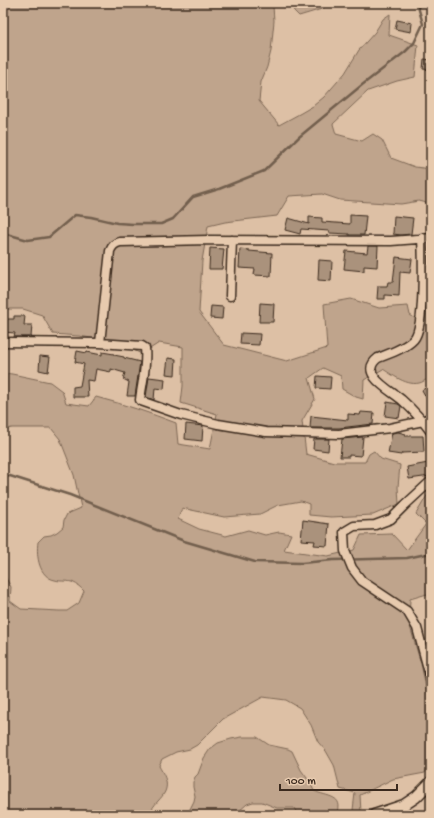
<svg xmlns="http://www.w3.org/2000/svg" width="434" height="818" viewBox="0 0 434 818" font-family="'Gochi Hand',sans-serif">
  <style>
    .green { fill: #bfa48c; stroke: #7d6755 }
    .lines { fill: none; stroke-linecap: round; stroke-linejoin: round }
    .stream { stroke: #725e4d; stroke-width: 2.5 }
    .building { fill: #aa927b; stroke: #3b2a1e }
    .minor-casing { stroke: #3b2a1e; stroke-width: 11 }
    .tertiary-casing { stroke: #3b2a1e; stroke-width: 13 }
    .minor { stroke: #e7caae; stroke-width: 8 }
    .tertiary { stroke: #e7caae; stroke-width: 10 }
  </style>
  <rect width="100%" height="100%" fill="#ddc0a5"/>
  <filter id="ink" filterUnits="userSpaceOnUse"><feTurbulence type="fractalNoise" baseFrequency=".025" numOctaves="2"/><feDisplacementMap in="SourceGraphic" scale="8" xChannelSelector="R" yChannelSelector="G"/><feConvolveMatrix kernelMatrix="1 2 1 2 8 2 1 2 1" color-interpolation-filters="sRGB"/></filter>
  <g filter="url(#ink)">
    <path class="green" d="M3 3H273V6L274 21 271 51 267 67 261 82 259 101 279 125 301 113 313 106 324 97 345 73 359 50 375 32 383 19 390 14 389 35 418 45 415 77 397 81 368 91 333 124 336 134 362 141 373 134 382 140 391 158 415 167 431 169V204L419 201 401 204 340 200 322 194 289 196 277 216 225 222 208 226 202 261 199 312 224 345 287 361 327 348 324 304 351 299 379 308 408 306 410 315 425 325 431 323V375C429 377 427 380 424 381 411 389 394 376 383 369L364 380 363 399 356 397 342 389 341 376 323 368 309 378 315 399 302 421 306 454 334 462H365L369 454 374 451 381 459 400 465 398 487 399 504 373 515 331 517 309 515V504L301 501 278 505 260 514 224 517 182 508 178 519 199 529 226 536 248 530 265 535 279 532 291 534 284 550 328 556 354 550 361 535 392 534 407 550 426 524 416 514 431 489V602L427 594 410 599 409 623 421 664 427 692 431 697V754L430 760 425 773 393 779 360 795 361 812 362 815H355V812L353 810 355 793 340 789 334 765 326 751 318 742 311 725 300 708 286 700 263 697 223 719 197 745 190 749 176 752 162 759 159 766C167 780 171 788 158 801 154 806 151 809 149 815H3V573L11 587 10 601 21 609 59 611H67L79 603 84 591C81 588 77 584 74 583 69 580 61 582 55 580 39 577 36 556 38 542L44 536 51 535 57 532 63 527 64 520 67 514 81 508 74 475 60 439 51 428H12L3 430V373L12 374 50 382 62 391 66 403 89 406 96 397C123 404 150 413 176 423L178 444 210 449 217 414 181 403 183 386V347L159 343 142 354 115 342 79 336 53 334 42 315 23 309H3Z
      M291 3H330L322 9 299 16 294 11Z
      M242 737H257L269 745 288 749 292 751 301 770 310 782 314 791C327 797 345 795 337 815H298L294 808H277L262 802H253L247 804 238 812 226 815H187L194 801 195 796 193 787V782L195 777 198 774 204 758 210 749 218 743 231 739Z"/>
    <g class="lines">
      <path class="stream" d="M3 233 28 240 49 237 75 215 91 217 117 223 133 224H161L173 219 193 197 219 189 264 171 299 137 362 85 405 52 414 43 423 24 417 3
        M3 477 10 476 70 495 184 541 255 562 302 563 333 560 407 558 431 553"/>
    </g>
    <path class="building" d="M397 20 412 23 411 32 395 29Z
      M424 59 431 60V70L423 69Z
      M350 215 366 216 364 235H349V234L329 233V231L301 229 300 234 285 230 288 218 309 224V217L322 218V222L350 224Z
      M394 216 413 218 411 234 401 235 393 234Z
      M368 246H378L377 267 364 266V271L344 269 346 251 367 253Z
      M210 248 224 249 222 269H209Z
      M240 249 249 250V251L272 253 271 276 254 275 255 269 239 268Z
      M396 257 412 259 410 273 400 272 399 296 385 295V299H377L378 286H387L388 282H393Z
      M319 260 332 261 331 281 318 280Z
      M428 287H431V309L427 308Z
      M260 303 274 304 273 322H259Z
      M211 306 223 307 222 319 210 318Z
      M14 316H25L24 325H32L31 337H14L15 333 3 332V319H14Z
      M241 333 260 334 259 345 240 344Z
      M77 351 87 353V352L102 355V352L114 354V355L124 357V358L140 362 135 396H127L129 382 123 379 125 373 111 369V372L96 369 94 381 87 380 88 397H73V387L80 386 84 364 75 362Z
      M40 356 50 357 48 372 39 370Z
      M168 358 176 359 175 375 166 374Z
      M317 376 331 377 330 389 316 388Z
      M149 377 165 379 164 389 155 388 154 400 146 397Z
      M431 385V406L422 390Z
      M387 402 398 404 401 406 399 418 385 416Z
      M361 412 374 413 373 424 339 428H310L311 416 348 420V414L360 415Z
      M186 424 203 426 202 441 185 439Z
      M398 432 406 434 405 436H423L424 452 402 453 401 455 388 453 392 433Z
      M363 437 361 456 349 455V457H340L342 439Z
      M314 439H329L328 451 313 449Z
      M428 463 430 476 409 479 407 467Z
      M303 520 329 524 327 546 314 545 315 541 301 540Z"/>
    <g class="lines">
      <g class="minor-casing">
        <path id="minor" d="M422 238C423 258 425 326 414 339 406 348 389 354 378 358 357 374 392 391 402 400 413 410 423 421 431 432
          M230 296 232 240
          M3 342 100 343 110 251C112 246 115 243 120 242L209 240 391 241 431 238
          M100 343 142 346 145 348C147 366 142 383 140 400L141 401 181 415 218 424 266 432 339 434 390 428 423 421 431 417
          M431 481 405 505 391 519 375 525 354 526 344 532 345 551 352 568 362 581 407 611 417 628 431 680"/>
      </g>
      <g class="tertiary-casing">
        <path id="tertiary" d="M374 815 404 805 416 797 431 782"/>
      </g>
      <use href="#minor" class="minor"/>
      <use href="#tertiary" class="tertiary"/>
    </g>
  </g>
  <rect width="434" height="818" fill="none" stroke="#e7caae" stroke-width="16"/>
  <rect x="8" y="8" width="418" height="802" fill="none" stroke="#3b2a1e" stroke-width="1.5" filter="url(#ink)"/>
  <path d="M280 784v6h117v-6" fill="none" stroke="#3b2a1e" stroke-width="2"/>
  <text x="286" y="784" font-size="12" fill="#3b2a1e" stroke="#e7caae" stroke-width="3" paint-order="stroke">100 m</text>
</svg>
